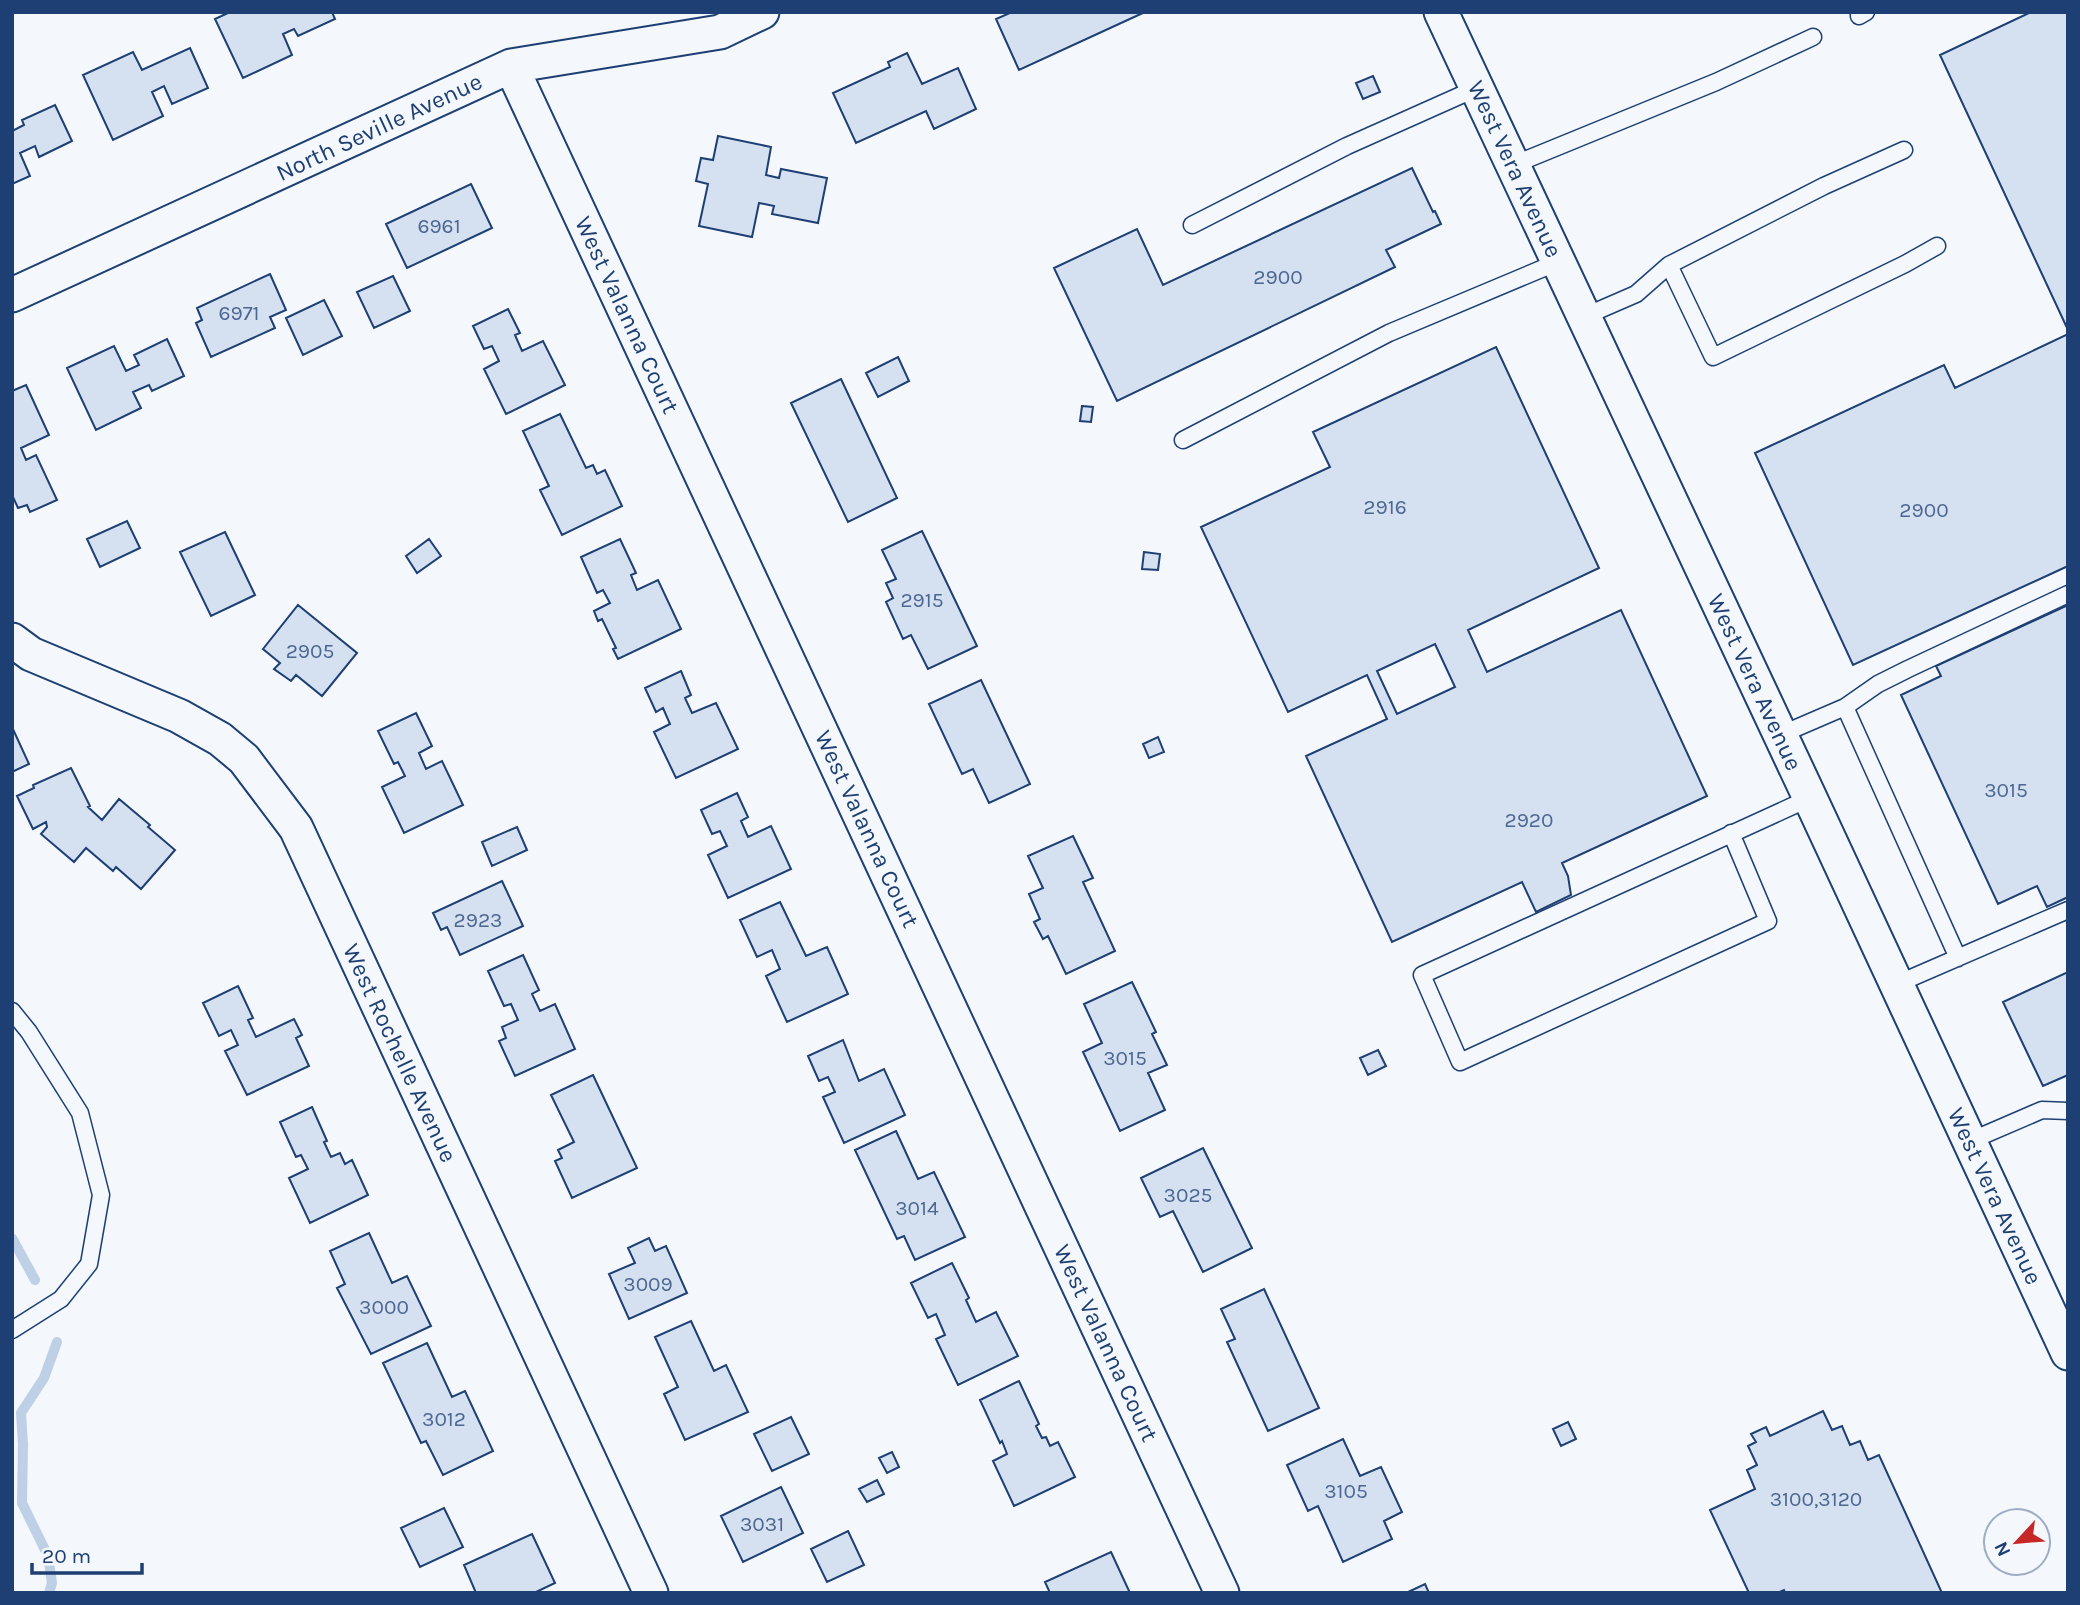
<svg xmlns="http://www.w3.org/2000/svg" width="2080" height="1605" viewBox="0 0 2080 1605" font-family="Karla,sans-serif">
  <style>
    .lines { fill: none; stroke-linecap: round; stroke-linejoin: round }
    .stream { stroke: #bed0e5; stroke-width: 10 }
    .building { fill: #d5e0f0; stroke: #1d3f73; stroke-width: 2; fill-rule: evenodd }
    .lane-casing { stroke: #1d3f73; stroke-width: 19 }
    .street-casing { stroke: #1d3f73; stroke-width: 37 }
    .lane { stroke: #f4f7fb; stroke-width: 16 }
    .street { stroke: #f4f7fb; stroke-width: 33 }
    .labels { text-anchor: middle; stroke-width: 5; stroke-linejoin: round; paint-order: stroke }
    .number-label { font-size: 21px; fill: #4b6792 }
    .street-label { font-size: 24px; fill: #1d3f73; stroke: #f4f7fb }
  </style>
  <rect width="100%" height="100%" fill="#f4f7fb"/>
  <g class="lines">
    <path class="stream" d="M12 1238 35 1280
      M49 1593 52 1583 48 1556 22 1503 23 1444 21 1413 44 1378 57 1342"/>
  </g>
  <path class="building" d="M230 12H332L335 19 298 36 294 29 283 34 292 55 243 78 215 19Z
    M1012 12H1145L1019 70 996 19Z
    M2031 12H2068V330L1940 55Z
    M190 48 208 88 172 104 164 86 152 92 163 116 113 140 83 75 133 52 142 70Z
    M907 53 922 84 958 68 976 109 934 129 926 111 856 143 833 93 890 67 888 62Z
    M1373 76 1380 92 1363 99 1356 83Z
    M55 105 72 141 39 157 35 146 20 153 30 176 12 184V131L24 125 22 120Z
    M718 136 771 147 766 175 779 178 781 169 827 178 818 223 772 214 774 206 759 203 752 237 699 226 708 184 696 181 701 158 713 160Z
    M1412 168 1433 212 1435 211 1441 224 1386 250 1395 267 1117 401 1054 268 1137 229 1163 285Z
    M471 184 492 228 407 268 386 224Z
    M270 274 286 310 270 317 275 328 211 357 196 323 202 320 197 308Z
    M393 276 410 311 374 328 357 292Z
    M324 300 342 336 303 355 286 318Z
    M508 309 520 333 515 335 522 351 543 341 565 385 506 414 484 369 499 361 492 346 484 349 473 326Z
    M2068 334V566L1853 665 1755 453 1944 365 1955 388Z
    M167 339 184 376 152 391 149 385 133 392 141 408 96 430 67 368 114 346 126 371 139 365 134 355Z
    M1496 347 1599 568 1468 630 1487 672 1621 610 1707 796 1562 863 1568 876 1571 895 1536 912 1522 882 1392 942 1306 756 1387 719 1367 675 1288 712 1201 527 1330 467 1313 432ZM1435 644 1455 687 1397 714 1377 671Z
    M898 357 909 381 878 397 866 373Z
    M841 379 897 498 848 522 791 403Z
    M26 385 49 435 21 448 26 460 36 455 57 500 30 512 27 505 18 508 12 495V391Z
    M1082 406 1093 407 1091 422 1080 421Z
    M560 414 586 468 593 465 597 474 605 470 622 506 562 535 540 490 549 486 523 431Z
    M127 521 140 548 100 567 87 539Z
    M922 531 977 646 928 669 911 635 903 639 886 602 893 598 886 583 896 579 882 550Z
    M225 532 255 595 211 616 180 552Z
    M429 539 441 556 417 573 406 556Z
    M620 539 636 573 631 575 637 590 658 580 681 629 618 659 613 649 616 648 602 619 598 621 594 611 610 603 603 590 597 593 581 557Z
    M1144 552 1160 554 1158 570 1142 569Z
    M298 605 357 653 322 696 296 675 291 681 274 669 280 663 263 649Z
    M2068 605V897L2047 907 2037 886 1998 904 1901 695 1941 676 1936 666Z
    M681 671 691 695 685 698 692 713 716 703 738 749 676 778 654 732 670 724 663 708 656 712 645 688Z
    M981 680 1030 784 989 803 973 769 962 774 929 704Z
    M416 713 432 746 419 753 426 769 442 761 463 805 404 833 382 787 405 776 398 762 394 764 378 731Z
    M12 727 29 764 12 772Z
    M1158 737 1164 752 1149 758 1143 744Z
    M71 768 90 806 88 807 102 820 119 799 150 825 148 827 175 850 141 889 116 867 113 871 86 848 74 862 41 834 47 827 46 822 33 829 17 796 34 788 33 785Z
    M737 793 748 817 741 821 748 837 771 826 791 869 728 898 708 855 727 846 720 831 712 834 701 810Z
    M517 827 527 850 492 866 482 842Z
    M1073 836 1093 878 1083 882 1115 951 1066 974 1048 936 1043 939 1034 922 1040 919 1029 894 1043 888 1028 856Z
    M502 881 523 926 460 955 447 927 441 930 433 913Z
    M780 902 806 956 827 947 848 994 787 1022 766 976 780 969 772 950 757 957 740 920Z
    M523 955 539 990 532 994 540 1011 555 1004 575 1049 515 1076 499 1041 506 1038 502 1027 518 1020 511 1004 504 1006 488 971Z
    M2068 972V1075L2043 1086 2003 1002Z
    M1132 982 1156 1032 1152 1034 1167 1065 1148 1073 1165 1110 1120 1131 1083 1052 1102 1043 1084 1004Z
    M238 986 253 1018 248 1020 256 1037 294 1019 302 1035 296 1038 309 1066 247 1095 225 1051 238 1045 231 1030 219 1036 203 1003Z
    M843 1040 859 1081 884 1069 905 1115 844 1143 823 1097 835 1092 828 1077 819 1081 808 1056Z
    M1378 1050 1386 1066 1368 1075 1360 1058Z
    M593 1075 637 1168 572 1198 555 1161 562 1158 558 1150 574 1142 551 1095Z
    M312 1107 327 1141 324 1142 331 1157 340 1153 345 1164 352 1160 368 1195 310 1223 289 1178 308 1169 301 1155 296 1157 280 1122Z
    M896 1131 918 1179 934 1172 965 1237 915 1260 904 1236 897 1239 855 1150Z
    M1203 1148 1252 1248 1203 1272 1173 1211 1160 1217 1141 1178Z
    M369 1233 392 1283 407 1276 431 1326 371 1354 337 1288 345 1284 330 1251Z
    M649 1238 655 1251 666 1246 687 1293 629 1319 609 1274 635 1263 628 1248Z
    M952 1263 969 1298 966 1300 976 1322 996 1312 1018 1356 958 1385 936 1339 945 1335 936 1314 928 1318 911 1283Z
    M1264 1289 1319 1408 1268 1431 1227 1342 1235 1339 1221 1309Z
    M691 1321 714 1371 726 1365 748 1412 685 1440 664 1394 678 1387 655 1337Z
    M427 1343 452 1397 465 1391 493 1451 443 1475 426 1441 421 1443 383 1363Z
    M1019 1381 1039 1424 1036 1426 1042 1438 1046 1437 1050 1446 1058 1442 1075 1477 1014 1506 993 1461 1007 1454 1002 1441 1000 1443 980 1400Z
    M1823 1411 1832 1430 1842 1426 1850 1445 1860 1441 1868 1460 1879 1455 1942 1593H1785L1784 1590 1777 1593H1749L1710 1510 1755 1489 1747 1470 1757 1465 1748 1446 1756 1442 1751 1434 1766 1427 1770 1436Z
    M791 1417 809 1454 772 1471 754 1434Z
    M1568 1422 1576 1439 1561 1446 1553 1429Z
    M1343 1439 1360 1476 1381 1467 1402 1512 1384 1521 1392 1539 1343 1562 1318 1506 1308 1511 1287 1465Z
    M892 1452 899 1467 887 1473 879 1458Z
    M877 1480 884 1494 867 1502 859 1489Z
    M781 1487 803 1533 743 1562 721 1516Z
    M444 1508 463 1547 420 1567 401 1528Z
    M848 1531 864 1565 827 1582 811 1549Z
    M532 1534 555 1583 534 1593H476L464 1565Z
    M1111 1552 1130 1593H1050L1045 1582Z
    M1425 1584 1429 1593H1406Z"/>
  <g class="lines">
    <g class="lane-casing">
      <path id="lane" d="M1859 16 1866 12
        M1513 165 1716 82 1813 37
        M1192 225 1347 146 1477 88
        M1669 265 1824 186 1904 150
        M1583 317 1636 294 1669 265 1713 357 1905 264 1937 246
        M1183 440 1389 333 1558 262
        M1845 707 1958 958
        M1780 735 1845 707 1878 684 1908 669 2068 594
        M1731 833 1768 921 1460 1062 1422 975 1810 798
        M1897 984 2068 910
        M12 1011 29 1032 80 1113 101 1195 89 1264 61 1299 12 1330
        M1970 1141 2042 1110 2068 1111"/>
    </g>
    <g class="street-casing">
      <path id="street" d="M1441 12 1810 798 2068 1353
        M511 66 1222 1593
        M12 295 511 66 720 32 762 12
        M12 640 31 654 179 716 220 739 244 759 296 828 651 1593"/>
    </g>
    <use href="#lane" class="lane"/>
    <use href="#street" class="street"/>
  </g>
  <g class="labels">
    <g class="number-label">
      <text x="439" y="233">6961</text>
      <text x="1278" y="284">2900</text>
      <text x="239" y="320">6971</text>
      <text x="1385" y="514">2916</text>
      <text x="1924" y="517">2900</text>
      <text x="922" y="607">2915</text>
      <text x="310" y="658">2905</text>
      <text x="2006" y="797">3015</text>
      <text x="1529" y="827">2920</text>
      <text x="478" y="927">2923</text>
      <text x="1125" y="1065">3015</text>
      <text x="1188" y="1202">3025</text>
      <text x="917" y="1215">3014</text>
      <text x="648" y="1291">3009</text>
      <text x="384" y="1314">3000</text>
      <text x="444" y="1426">3012</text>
      <text x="1346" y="1498">3105</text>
      <text x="1816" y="1506">3100,3120</text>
      <text x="762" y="1531">3031</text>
    </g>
    <g class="street-label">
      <text transform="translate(379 127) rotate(-25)" y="8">North Seville Avenue</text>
      <text transform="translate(1515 169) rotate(65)" y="8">West Vera Avenue</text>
      <text transform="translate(627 315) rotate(65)" y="8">West Valanna Court</text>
      <text transform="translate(1755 682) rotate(65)" y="8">West Vera Avenue</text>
      <text transform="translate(867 829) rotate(65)" y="8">West Valanna Court</text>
      <text transform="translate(400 1053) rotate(65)" y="8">West Rochelle Avenue</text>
      <text transform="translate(1995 1196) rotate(65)" y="8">West Vera Avenue</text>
      <text transform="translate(1106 1343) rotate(65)" y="8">West Valanna Court</text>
    </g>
  </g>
  <rect width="2080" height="1605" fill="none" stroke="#1d3f73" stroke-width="28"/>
  <g transform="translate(2017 1542) rotate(244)"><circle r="33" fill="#f4f7fb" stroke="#9eadc5" stroke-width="2"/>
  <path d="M0-5L12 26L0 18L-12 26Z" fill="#c62828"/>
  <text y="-10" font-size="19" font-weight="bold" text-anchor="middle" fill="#1d3f73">N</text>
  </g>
  <path d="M32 1563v10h110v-10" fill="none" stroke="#1d3f73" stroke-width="3.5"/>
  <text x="42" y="1563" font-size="21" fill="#1d3f73" stroke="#f4f7fb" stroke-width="5" paint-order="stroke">20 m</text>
</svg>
